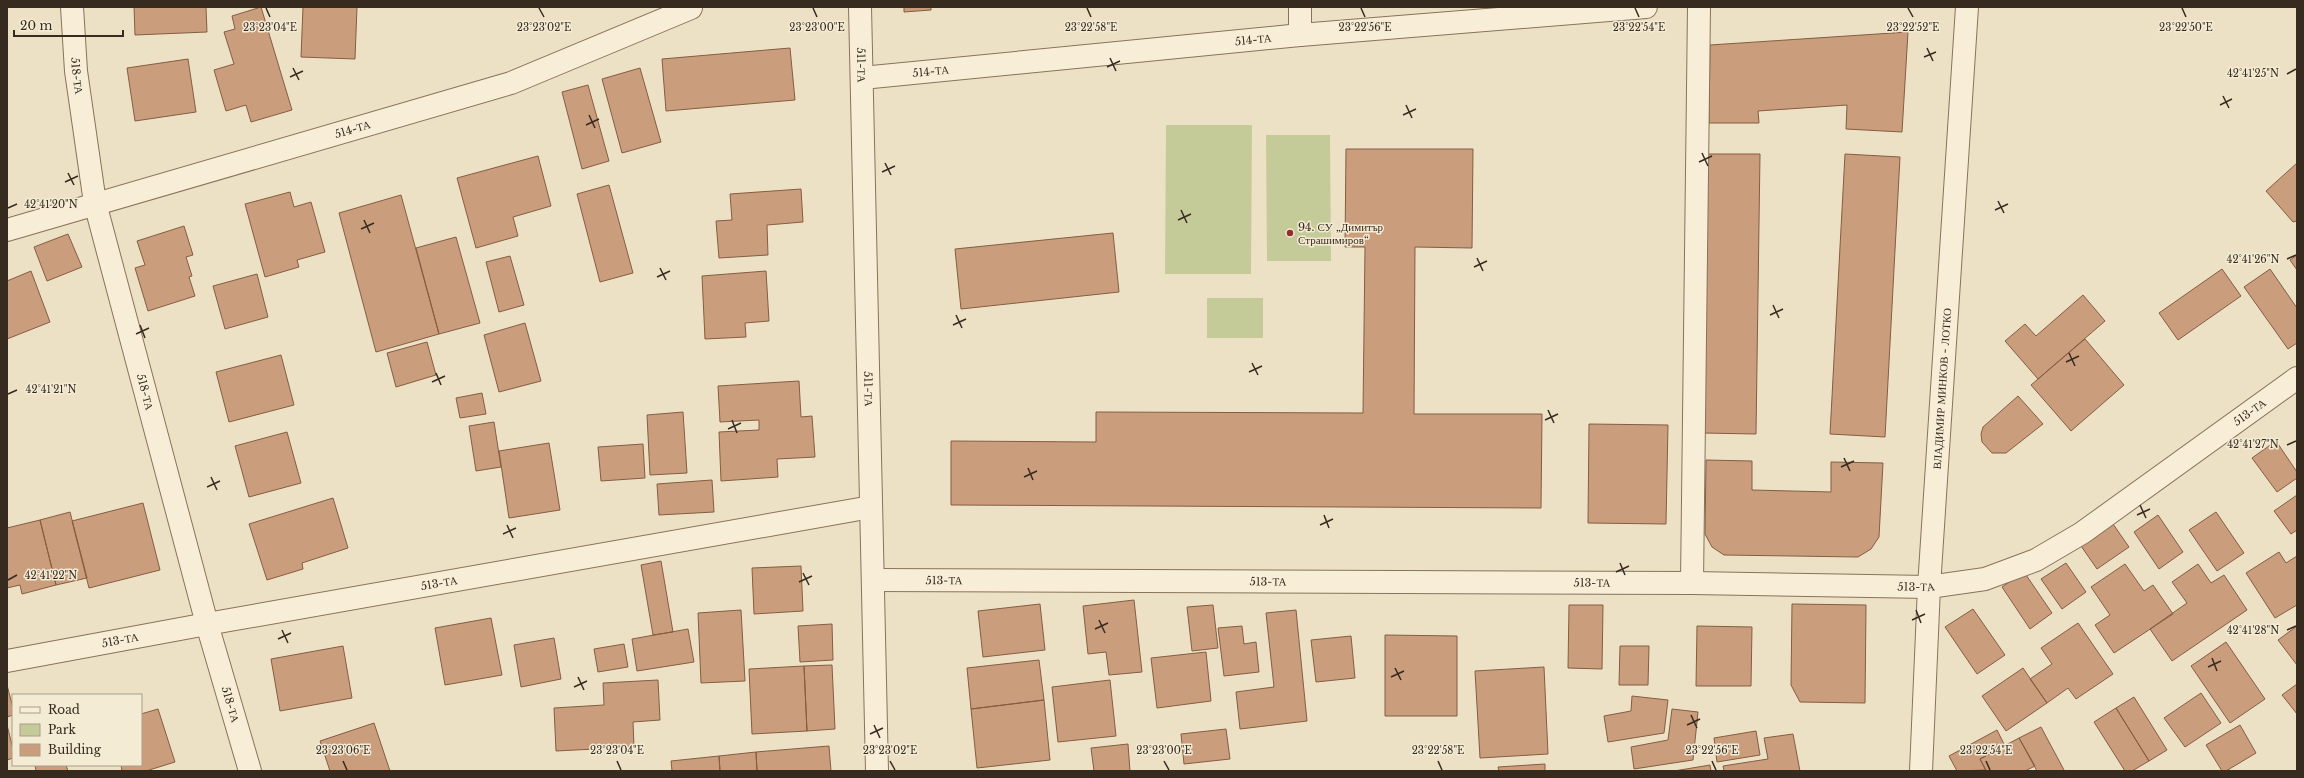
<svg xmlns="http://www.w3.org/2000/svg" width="2304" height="778" viewBox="0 0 2304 778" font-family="'Libre Baskerville',serif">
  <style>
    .green { fill: #c4cb99 }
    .building { fill: #ca9d7c; stroke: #855d42 }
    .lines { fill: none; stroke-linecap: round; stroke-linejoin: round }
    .street-casing { stroke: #87735b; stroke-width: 24 }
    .street { stroke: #f8eed8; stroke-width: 22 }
    .ticks { fill: none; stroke: #372b1f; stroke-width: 1.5 }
    .poi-dot { fill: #942e2d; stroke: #f4ebd4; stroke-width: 1.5 }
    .labels { text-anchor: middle; stroke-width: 3; stroke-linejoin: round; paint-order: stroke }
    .street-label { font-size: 11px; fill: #372b1f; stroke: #f4ebd4 }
    .poi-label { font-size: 11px; fill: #372b1f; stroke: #f4ebd4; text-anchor: start }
    .ticks-label { font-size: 10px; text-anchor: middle; fill: #372b1f; stroke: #f4ebd4; stroke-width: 3; stroke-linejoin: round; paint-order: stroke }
  </style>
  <rect width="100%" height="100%" fill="#ede1c5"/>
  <path class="green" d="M1166 125H1252L1251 274H1165Z
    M1266 135H1330L1331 261H1267Z
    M1207 298H1263V338H1207Z"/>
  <path class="building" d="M134 7H206L207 32 135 35Z
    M261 7 292 110 251 122 246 105 226 111 214 70 234 64 224 32 235 29 232 16Z
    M303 7H357L355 59 301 57Z
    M904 7H931V10L904 12Z
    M1908 32 1902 132 1846 129 1847 105 1758 111 1759 123H1709L1710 45Z
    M790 48 795 100 666 111 662 59Z
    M188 59 196 112 135 121 127 68Z
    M640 68 661 142 622 153 602 79Z
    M588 85 609 161 582 169 562 92Z
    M1346 149H1473L1472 248 1415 247 1414 414H1542L1541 508 951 505V441L1096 442V412L1363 413 1365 247H1345Z
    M1708 154H1760L1756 434 1703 433Z
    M1845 154 1900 157 1885 437 1830 434Z
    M538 156 551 206 513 217 518 236 476 248 457 178Z
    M2297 163V221L2293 222 2266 191Z
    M609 185 633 273 600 282 577 194Z
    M801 189 803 222 767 225 768 255 719 258 716 221 732 220 730 194Z
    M290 192 294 207 311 202 325 252 297 260 299 267 265 277 245 204Z
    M401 195 439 334 376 352 339 213Z
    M184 226 193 255 186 257 192 276 189 277 195 296 148 311 135 268 145 265 137 241Z
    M1113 233 1119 292 961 309 955 249Z
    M68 234 82 267 47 281 34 247Z
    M456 237 480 323 439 334 416 248Z
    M2297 255V270L2290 260Z
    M510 256 524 305 499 312 486 262Z
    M2222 269 2241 296 2178 340 2159 313Z
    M2270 269 2297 308V343L2288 349 2244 287Z
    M31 271 50 322 7 339V281Z
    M766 271 769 321 745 323 746 337 705 339 702 276Z
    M257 274 268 317 225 329 213 286Z
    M2083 295 2105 321 2038 379 2005 341 2025 324 2036 336Z
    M525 323 541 381 499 392 484 335Z
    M2085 339 2124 385 2071 431 2031 385Z
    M427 342 436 375 396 387 387 353Z
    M281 355 294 405 229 422 216 372Z
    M799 381 801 417 812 416 815 457 777 459 778 477 721 481 719 432 759 430V420L720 422 718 386Z
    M482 393 486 414 460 418 456 398Z
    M2018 396 2043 424 2006 453H1992L1982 442 1981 434 1983 427Z
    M683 412 687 473 650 475 647 415Z
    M494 422 501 467 476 471 469 426Z
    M1589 424 1668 425 1666 524 1588 523Z
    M287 432 301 483 249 497 235 446Z
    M2276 441 2297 472V478L2277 492 2252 458Z
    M549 443 560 510 509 518 499 451Z
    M643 444 645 478 601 481 598 447Z
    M1706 460 1752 461V490L1831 492V462L1883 463 1879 537 1871 549 1858 557 1724 555 1712 547 1705 534Z
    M712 480 714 512 659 515 657 484Z
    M2297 495V530L2291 534 2274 511Z
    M333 498 348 548 302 563 303 569 267 580 249 524Z
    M143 503 160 570 89 588 72 521Z
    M70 512 87 578 56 585 40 520Z
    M2216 512 2244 553 2217 571 2189 530Z
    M2158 515 2183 552 2159 569 2134 532Z
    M40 520 56 585 22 594 20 585 7 588V528Z
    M2113 524 2129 547 2097 569 2081 546Z
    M2279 552 2286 563 2297 556V605L2275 618 2246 573Z
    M661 561 673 632 653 635 641 565Z
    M2066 563 2086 592 2062 609 2041 579Z
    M2125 564 2144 591 2153 585 2173 614 2114 653 2095 625 2110 615 2091 587Z
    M2198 564 2211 583 2224 575 2247 610 2172 661 2150 629 2187 603 2172 582Z
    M801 566 803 611 754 614 752 568Z
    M2024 572 2052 613 2030 629 2002 587Z
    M1134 600 1142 672 1109 675 1106 652 1088 654 1083 606Z
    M1040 604 1045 650 983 657 978 611Z
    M1792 604 1866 605 1865 703 1800 702 1791 685Z
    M1213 605 1218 648 1192 651 1187 607Z
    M1569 605H1603L1602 669 1568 668Z
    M1973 609 2005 655 1977 674 1945 627Z
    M741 610 745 681 701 683 698 613Z
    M1296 610 1307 721 1240 729 1236 692 1274 687 1266 613Z
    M491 618 502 675 445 685 435 628Z
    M2078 623 2113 674 2076 699 2068 688 2047 703 2030 679 2052 664 2041 648Z
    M832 624 833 660 800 662 798 626Z
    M1242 626 1244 644 1256 642 1259 672 1224 676 1218 628Z
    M1697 626 1752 627 1751 686H1696Z
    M2297 626V665L2278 640Z
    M688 629 694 662 637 671 632 639Z
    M1385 635 1457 636V716H1385Z
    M1351 636 1355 678 1316 682 1311 640Z
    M554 638 561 679 521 687 514 645Z
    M2226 642 2265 699 2230 723 2191 666Z
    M624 644 628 667 598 672 594 649Z
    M343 646 352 698 280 711 271 659Z
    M1620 646H1649L1648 685H1619Z
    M1206 652 1211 701 1157 708 1151 658Z
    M1039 660 1044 700 971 709 967 668Z
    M832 665 835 729 807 731 804 666Z
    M804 666 807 731 752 734 749 669Z
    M1544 667 1548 754 1480 758 1475 671Z
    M2023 668 2047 703 2006 731 1982 696Z
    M658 680 660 720 633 722 634 747 556 751 554 708 604 705 603 683Z
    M1110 680 1116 736 1058 742 1052 687Z
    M2297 684V714L2282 695Z
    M7 685 13 708V715L7 717Z
    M2201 693 2221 723 2185 747 2164 718Z
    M1632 696 1668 700 1664 733 1608 742 1604 716 1631 711Z
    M2134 697 2167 750 2149 761 2116 708Z
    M1044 700 1050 760 977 768 971 709Z
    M2116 708 2149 761 2132 771H2125L2094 722Z
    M158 709 175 762 146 771H122L121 765H141V714Z
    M1672 709 1698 712 1693 760 1634 769 1631 747 1668 740Z
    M374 723 390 771H330L320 741Z
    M7 725 13 749V758L7 760Z
    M2240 725 2256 753 2226 771H2222L2206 745Z
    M2041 727 2064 770 2062 771H2037L2019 738Z
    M1226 729 1230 759 1184 764 1181 734Z
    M1997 730 2005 746 1980 759 1986 770 1957 771 1949 756Z
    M1756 731 1760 755 1717 762 1714 738Z
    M1793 734 1800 771H1724L1723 766 1768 759 1764 738Z
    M2019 738 2035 766 2025 771H1986L1980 759Z
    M1128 744 1130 771H1094L1091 748Z
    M829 746 831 771H757L756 752Z
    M756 752 757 771H720L719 756Z
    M719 756 720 771H672L671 761Z
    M1545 764V771H1499L1498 767Z
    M35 765H66L68 771H36Z
    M1710 765 1711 771H1674Z"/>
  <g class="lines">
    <g class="street-casing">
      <g id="street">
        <path id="s1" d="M72 7 76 71 95 203 207 624 250 771"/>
        <path id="s2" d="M860 7 877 771"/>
        <path d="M1300 7V35"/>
        <path id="s3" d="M862 78 1300 35 1646 7"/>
        <path id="s4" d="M7 230 511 83 691 8"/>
        <path id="s5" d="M873 580 1692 583 1929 587 1985 579 2036 560 2082 533 2297 378"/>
        <path d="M1692 583 1699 7"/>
        <path id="s6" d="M7 661 207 624 871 507"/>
        <path id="s7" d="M1921 771 1929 587 1967 7"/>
      </g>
    </g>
    <use href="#street" class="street"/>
  </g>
  <path class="ticks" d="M266 8 270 17M539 8 544 17M813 8 817 17M1087 8 1091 17M1361 8 1365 17M1635 8 1639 17M1908 8 1913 17M2182 8 2186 17M1927 48 1933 61M1924 57 1936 52M1110 58 1116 71M1107 67 1120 61M293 68 299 80M2287 74 2296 69M290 77 303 71M2223 96 2229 108M1406 105 1412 118M2220 105 2232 99M589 115 595 128M1403 115 1416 109M586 125 599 119M1702 153 1708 166M1699 162 1712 156M885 163 891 175M882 172 895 166M68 173 74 185M65 182 78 176M1998 201 2004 213M8 208 17 204M1181 210 1187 223M1995 210 2008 204M364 220 370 233M1178 220 1191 214M361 229 374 223M1477 258 1483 271M2287 259 2296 255M1474 267 1487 261M660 268 666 280M657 277 670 271M1773 305 1779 318M956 315 962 328M1770 315 1783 309M140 325 145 338M953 325 966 319M136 334 149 328M2069 353 2075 366M2066 362 2079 356M1252 363 1258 375M1249 372 1262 366M436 373 441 385M432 382 445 376M8 394 17 390M1548 410 1554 423M732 420 737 433M1545 420 1558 414M728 429 741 423M2287 445 2296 441M1844 458 1850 471M1841 467 1854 461M1028 468 1033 480M211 477 217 490M1024 477 1037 471M207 487 220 481M2140 505 2146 518M1324 515 1329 528M2137 515 2150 509M507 525 513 538M1320 525 1333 519M503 534 516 528M1620 563 1625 575M1616 572 1629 566M803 573 809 585M8 580 17 575M799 582 812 576M1916 610 1921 623M1099 620 1105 633M1912 620 1925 614M1095 629 1108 623M282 630 288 643M2287 630 2296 626M278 639 291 633M2212 658 2217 671M2208 667 2221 661M1395 668 1401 680M578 677 584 690M1391 677 1404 671M574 687 587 681M1691 715 1697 728M874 725 880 738M1687 725 1700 719M870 734 883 728M343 761 347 770M617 761 621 770M890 761 895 770M1164 761 1169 770M1438 761 1442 770M1712 761 1716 770M1986 761 1990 770"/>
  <circle class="poi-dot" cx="1290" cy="233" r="4"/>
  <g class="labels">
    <g class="street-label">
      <text dy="4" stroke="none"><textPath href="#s3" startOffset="393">514-ТА</textPath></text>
      <text dy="4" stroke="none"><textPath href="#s2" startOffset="58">511-ТА</textPath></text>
      <text dy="4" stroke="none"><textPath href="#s3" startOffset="69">514-ТА</textPath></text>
      <text dy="4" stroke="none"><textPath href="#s1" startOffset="69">518-ТА</textPath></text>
      <text dy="4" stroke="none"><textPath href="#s4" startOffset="360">514-ТА</textPath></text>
      <text dy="4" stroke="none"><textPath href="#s2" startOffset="382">511-ТА</textPath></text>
      <text dy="4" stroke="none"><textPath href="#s7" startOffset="383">ВЛАДИМИР МИНКОВ - ЛОТКО</textPath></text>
      <text dy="4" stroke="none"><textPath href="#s1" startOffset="393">518-ТА</textPath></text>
      <text dy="4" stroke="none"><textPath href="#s5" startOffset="1427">513-ТА</textPath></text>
      <text dy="4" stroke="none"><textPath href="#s5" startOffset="71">513-ТА</textPath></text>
      <text dy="4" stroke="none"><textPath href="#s5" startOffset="395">513-ТА</textPath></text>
      <text dy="4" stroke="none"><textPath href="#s5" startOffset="719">513-ТА</textPath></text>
      <text dy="4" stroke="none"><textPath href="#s6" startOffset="439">513-ТА</textPath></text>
      <text dy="4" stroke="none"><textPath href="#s5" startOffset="1043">513-ТА</textPath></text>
      <text dy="4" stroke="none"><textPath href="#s6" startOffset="115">513-ТА</textPath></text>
      <text dy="4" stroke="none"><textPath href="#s1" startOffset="717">518-ТА</textPath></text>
    </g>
    <g class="poi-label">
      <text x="1298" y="231">94. СУ „Димитър<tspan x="1298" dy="13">Страшимиров“</tspan></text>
    </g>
  </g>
  <g class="ticks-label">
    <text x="270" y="31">23°23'04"E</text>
    <text x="544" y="31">23°23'02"E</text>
    <text x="817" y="31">23°23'00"E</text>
    <text x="1091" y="31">23°22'58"E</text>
    <text x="1365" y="31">23°22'56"E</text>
    <text x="1639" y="31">23°22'54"E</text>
    <text x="1913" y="31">23°22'52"E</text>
    <text x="2186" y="31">23°22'50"E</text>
    <text x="2253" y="77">42°41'25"N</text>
    <text x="51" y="208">42°41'20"N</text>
    <text x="2253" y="263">42°41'26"N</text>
    <text x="51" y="393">42°41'21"N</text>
    <text x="2253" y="448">42°41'27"N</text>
    <text x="51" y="579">42°41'22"N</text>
    <text x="2253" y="634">42°41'28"N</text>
    <text x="1438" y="754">23°22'58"E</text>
    <text x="343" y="754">23°23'06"E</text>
    <text x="617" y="754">23°23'04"E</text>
    <text x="890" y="754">23°23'02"E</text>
    <text x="1164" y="754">23°23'00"E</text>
    <text x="1712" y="754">23°22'56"E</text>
    <text x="1986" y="754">23°22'54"E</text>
  </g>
  <rect width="2304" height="778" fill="none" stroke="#372b1f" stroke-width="16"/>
  <rect x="12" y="694" width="130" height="72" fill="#f4ebd4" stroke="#a89e8c"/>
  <rect x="20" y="707" width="20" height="6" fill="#f8eed8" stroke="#a89e8c"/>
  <text x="48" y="714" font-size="12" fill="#372b1f">Road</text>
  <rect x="20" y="724" width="20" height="12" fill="#c4cb99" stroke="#a89e8c"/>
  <text x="48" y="734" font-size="12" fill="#372b1f">Park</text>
  <rect x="20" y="744" width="20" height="12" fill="#ca9d7c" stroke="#a89e8c"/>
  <text x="48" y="754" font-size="12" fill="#372b1f">Building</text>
  <path d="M14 30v6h109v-6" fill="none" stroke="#372b1f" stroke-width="2"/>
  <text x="20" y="30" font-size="12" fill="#372b1f" stroke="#f4ebd4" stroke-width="3" paint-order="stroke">20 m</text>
</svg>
